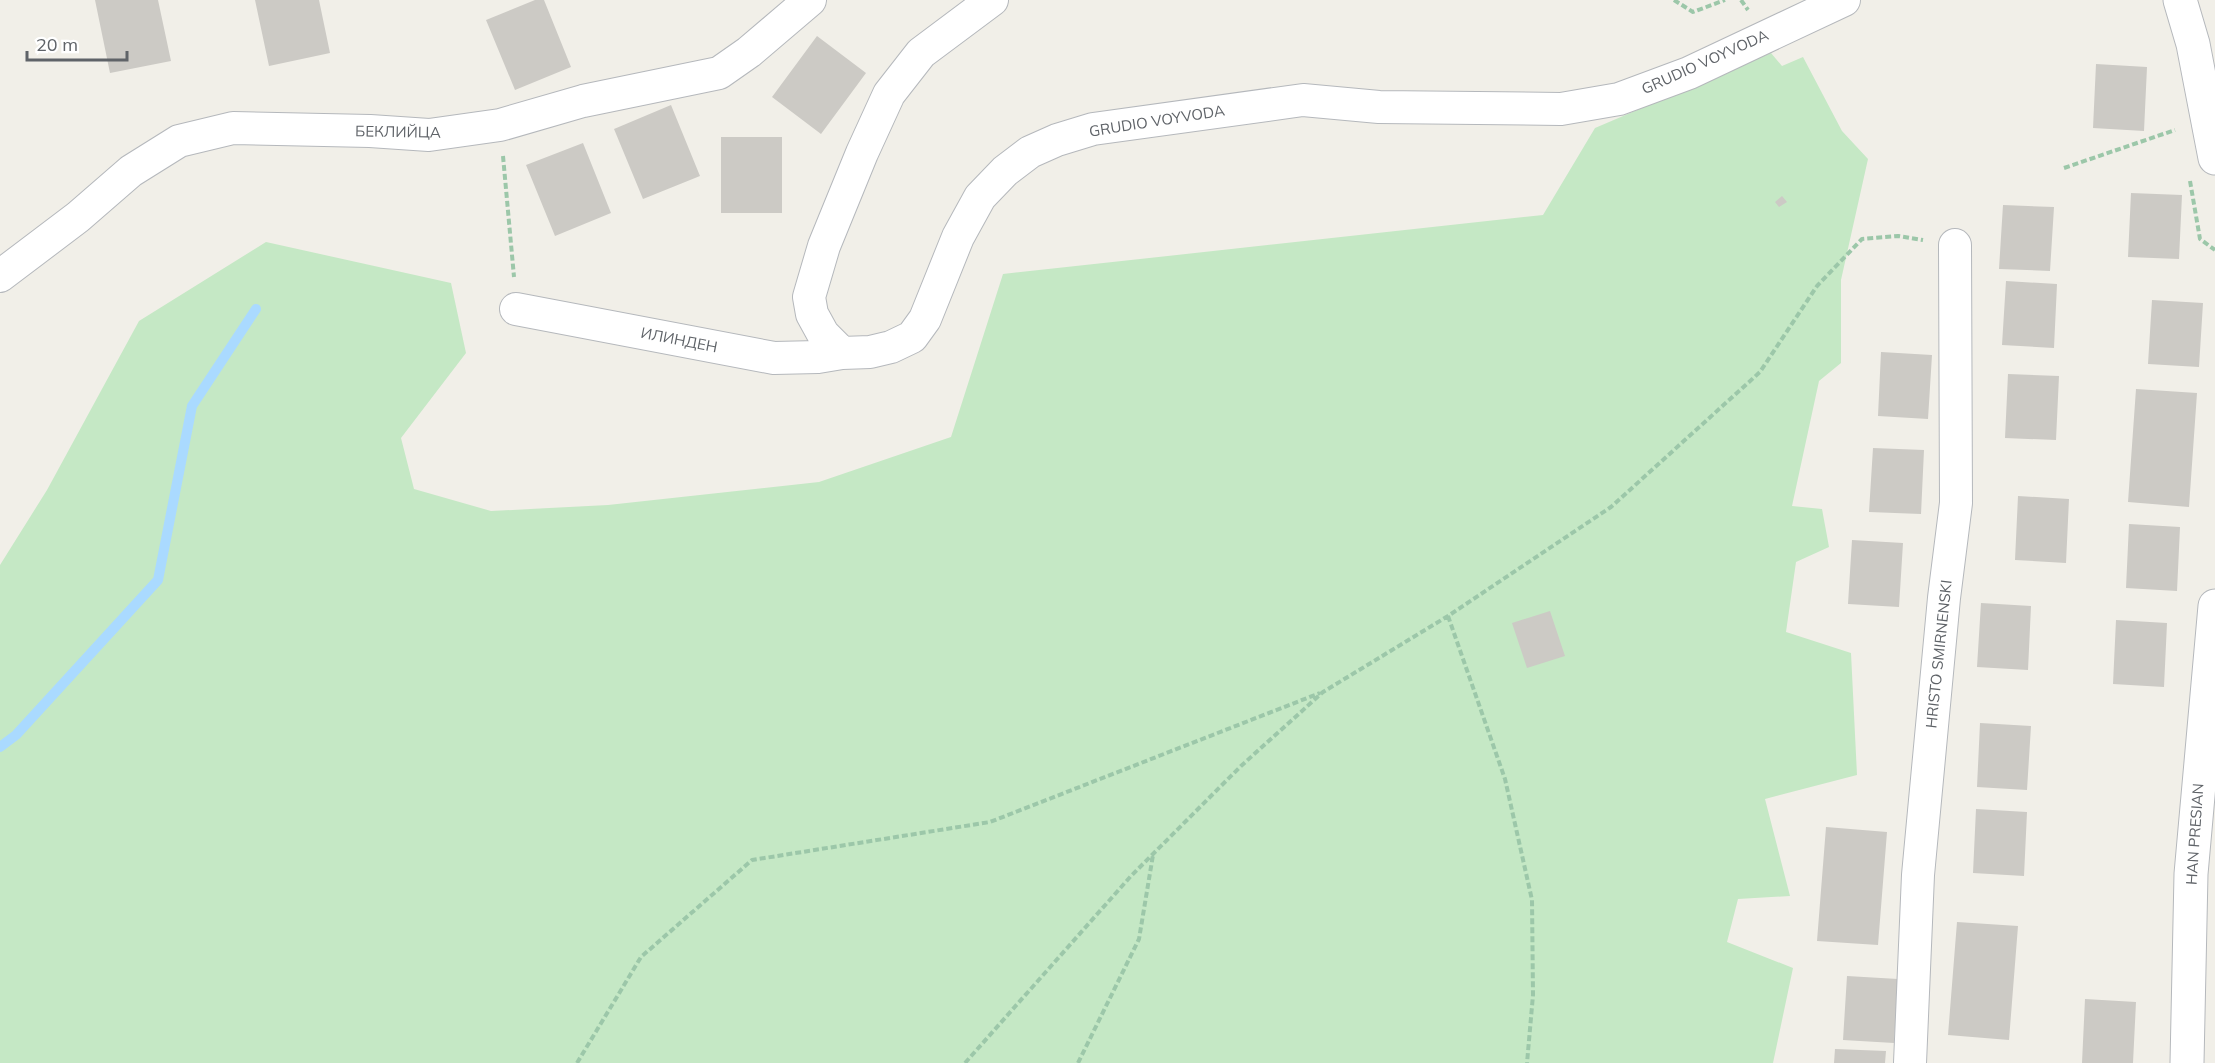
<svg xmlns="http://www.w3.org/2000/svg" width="2215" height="1063" viewBox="0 0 2215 1063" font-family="Mulish,sans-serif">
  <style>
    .green { fill: #c5e8c5 }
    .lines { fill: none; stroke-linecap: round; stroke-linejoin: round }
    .stream { stroke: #aadaff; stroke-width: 10 }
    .building { fill: #cccac5 }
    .minor-casing { stroke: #b5b8bc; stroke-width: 34 }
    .tertiary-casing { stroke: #b5b8bc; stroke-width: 35 }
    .path { stroke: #9cc7a9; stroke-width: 4; stroke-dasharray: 6 3; stroke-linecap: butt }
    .minor { stroke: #fff; stroke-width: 32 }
    .tertiary { stroke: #fff; stroke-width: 33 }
    .labels { text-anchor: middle; stroke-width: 6; stroke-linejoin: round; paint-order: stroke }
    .street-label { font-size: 15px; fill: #5f6368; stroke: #fff }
  </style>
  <rect width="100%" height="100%" fill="#f1efe8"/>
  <path class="green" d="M1771 53 1782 66 1803 57 1842 131 1868 159 1841 280V363L1819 381 1792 506 1822 509 1829 547 1796 562 1786 632 1851 653 1857 775 1765 799 1790 896 1738 899 1727 942 1793 968 1773 1063H0V565L47 490 139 321 266 242 451 283 466 353 401 438 414 489 491 511 608 505 819 482 951 437 1003 274 1543 215 1595 128Z"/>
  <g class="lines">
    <path class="stream" d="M0 747 16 735 158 580 192 406 256 309"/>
  </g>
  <path class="building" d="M95 0H158L171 61 110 73Z
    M255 0H319L330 53 269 66Z
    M535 0H544L571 67 515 90 486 20Z
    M817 36 866 73 821 134 772 97Z
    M2096 64 2147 67 2144 131 2093 128Z
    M671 105 700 176 643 199 614 129Z
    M721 137H782V213H721Z
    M583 143 611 213 555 236 526 165Z
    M2131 193 2182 195 2179 259 2128 257Z
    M1782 196 1787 202 1779 207 1775 202Z
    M2003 205 2054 207 2050 271 1999 269Z
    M2006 281 2057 284 2054 348 2002 345Z
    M2152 300 2203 303 2199 367 2148 364Z
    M1881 352 1932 355 1928 419 1878 416Z
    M2008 374 2059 376 2056 440 2005 438Z
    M2136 389 2197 393 2189 507 2128 502Z
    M1873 448 1924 450 1921 514 1869 512Z
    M2018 496 2069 499 2066 563 2015 560Z
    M2129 524 2180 527 2177 591 2126 588Z
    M1852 540 1903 543 1899 607 1848 604Z
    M1981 603 2031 606 2028 670 1977 667Z
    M1550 611 1565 656 1527 668 1512 623Z
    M2116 620 2167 623 2164 687 2113 684Z
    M1980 723 2031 726 2027 790 1977 787Z
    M1976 809 2027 812 2024 876 1973 873Z
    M1826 827 1887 832 1878 945 1817 941Z
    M1957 922 2018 926 2009 1040 1948 1035Z
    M1847 976 1898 979 1894 1043 1843 1040Z
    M2085 999 2136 1002 2133 1063H2082Z
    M1835 1049 1886 1051 1885 1063H1834Z"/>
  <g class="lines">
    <g class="minor-casing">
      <path id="minor" d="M992 0 921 53 889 94 862 153 824 246 809 297 812 314 823 334 842 353 870 352 891 347 912 337 925 319 958 237 980 197 1005 171 1030 152 1057 140 1093 129 1303 100 1379 107 1561 109 1619 99 1689 73 1844 0
        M0 276 78 217 131 171 179 141 233 128 370 131 429 135 500 125 583 101 719 73 749 52 810 0
        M516 309 774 358 818 357 842 353
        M1910 1063 1918 875 1944 598 1956 503 1955 245"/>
    </g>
    <g class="tertiary-casing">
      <path id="tertiary" d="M2180 0 2193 44 2215 158
        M2187 1063 2191 874 2215 606"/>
    </g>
    <path class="path" d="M1674 0 1693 12 1725 0
      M1741 0 1748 10
      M503 156 514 277
      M2064 168 2175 130
      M2190 181 2200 239 2215 250
      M1448 616 1505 779 1532 900 1533 995 1527 1063
      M577 1063 641 957 752 860 990 822 1320 693
      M965 1063 1131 876 1241 766 1323 692 1448 616 1611 507 1760 372 1817 286 1862 239 1898 236 1923 240
      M1078 1063 1139 939 1153 855"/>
    <use href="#minor" class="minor"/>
    <use href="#tertiary" class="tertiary"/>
  </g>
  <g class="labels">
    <g class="street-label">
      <text transform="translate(1705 62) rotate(-24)" y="5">GRUDIO VOYVODA</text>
      <text transform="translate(1157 121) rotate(-9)" y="5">GRUDIO VOYVODA</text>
      <text transform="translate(398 132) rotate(1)" y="5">БЕКЛИЙЦА</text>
      <text transform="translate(679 340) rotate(11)" y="5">ИЛИНДЕН</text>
      <text transform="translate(1939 654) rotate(-84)" y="5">HRISTO SMIRNENSKI</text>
      <text transform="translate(2195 834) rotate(-86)" y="5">HAN PRESIAN</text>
    </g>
  </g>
  <path d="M27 51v9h100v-9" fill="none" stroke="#5f6368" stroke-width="3"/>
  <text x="36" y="51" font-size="18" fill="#5f6368" stroke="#ffffff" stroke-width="4.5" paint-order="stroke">20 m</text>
</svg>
